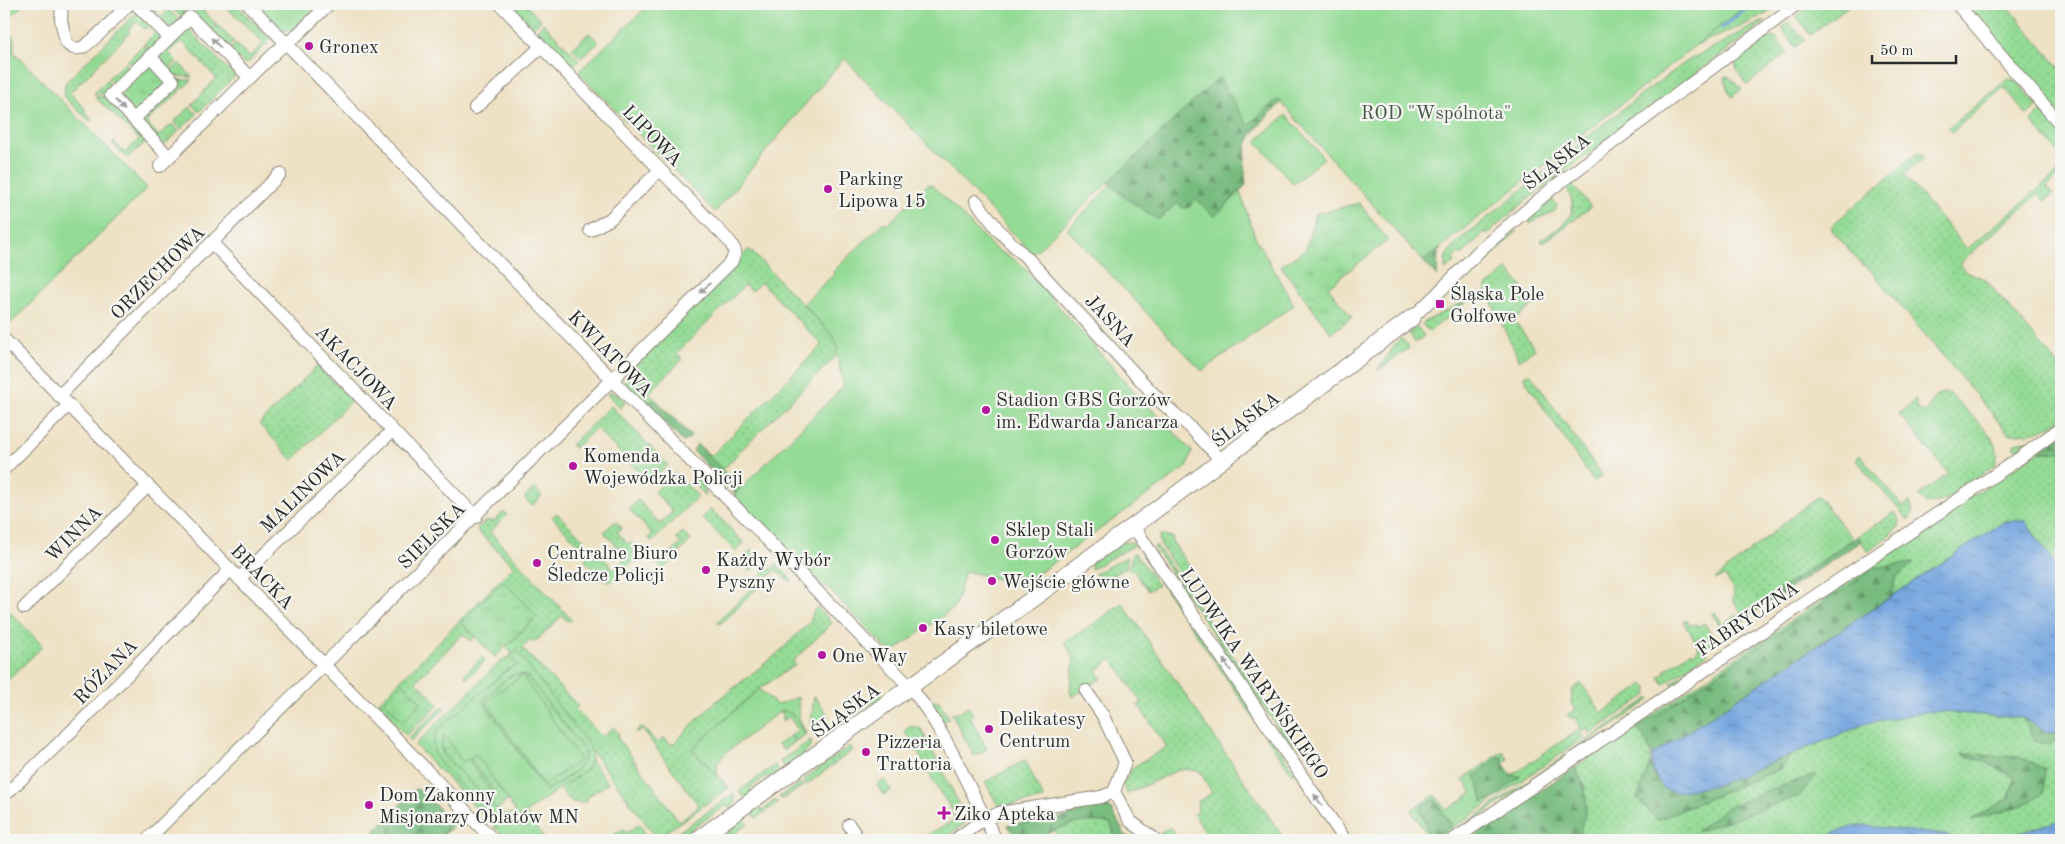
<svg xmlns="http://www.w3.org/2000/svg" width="2065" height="844" viewBox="0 0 2065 844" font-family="'Old Standard TT',serif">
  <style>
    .grass { fill: url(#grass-dots); stroke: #608360; fill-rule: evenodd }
    .forest { fill: url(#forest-firs); stroke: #517354 }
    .park { fill: url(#park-tufts); stroke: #608360 }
    .garden { fill: #94db95; stroke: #608360; fill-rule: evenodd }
    .water { fill: url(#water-ripples); stroke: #506885 }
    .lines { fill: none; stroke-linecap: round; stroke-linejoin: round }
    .stream { stroke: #75a6df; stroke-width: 3 }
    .minor-casing { stroke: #8c8678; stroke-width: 14 }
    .tertiary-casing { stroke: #8c8678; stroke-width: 18 }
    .minor { stroke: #fff; stroke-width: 12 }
    .tertiary { stroke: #fff; stroke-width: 16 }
    .oneway { fill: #a0a0a0 }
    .poi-dot { fill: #b5179e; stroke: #f6f6f2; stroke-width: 2 }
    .labels { text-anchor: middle; stroke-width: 4.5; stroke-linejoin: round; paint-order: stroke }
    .poi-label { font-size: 19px; fill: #2b2b2b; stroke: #f6f6f2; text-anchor: start }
    .park-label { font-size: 19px; fill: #455746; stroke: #f6f6f2 }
    .street-label { font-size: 19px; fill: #2b2b2b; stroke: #f6f6f2 }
  </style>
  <defs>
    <pattern id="grass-dots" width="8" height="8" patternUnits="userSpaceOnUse" patternTransform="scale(1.25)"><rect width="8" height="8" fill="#94db95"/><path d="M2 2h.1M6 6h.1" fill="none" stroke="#80bc81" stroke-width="1.8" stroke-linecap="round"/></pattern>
    <pattern id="forest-firs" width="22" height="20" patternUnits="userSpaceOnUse" patternTransform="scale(1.25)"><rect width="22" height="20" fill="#77bb7e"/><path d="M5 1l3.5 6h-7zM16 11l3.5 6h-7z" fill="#629867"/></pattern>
    <pattern id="park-tufts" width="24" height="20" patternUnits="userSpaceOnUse" patternTransform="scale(1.25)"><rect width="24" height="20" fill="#94db95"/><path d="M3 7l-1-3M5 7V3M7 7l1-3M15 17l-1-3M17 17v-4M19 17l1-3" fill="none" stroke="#80bc81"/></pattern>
    <pattern id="water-ripples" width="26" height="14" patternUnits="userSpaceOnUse" patternTransform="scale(1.25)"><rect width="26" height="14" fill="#75a6df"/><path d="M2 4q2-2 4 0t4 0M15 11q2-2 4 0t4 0" fill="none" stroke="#6087b5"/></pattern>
  </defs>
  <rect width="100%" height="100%" fill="#f6f6f2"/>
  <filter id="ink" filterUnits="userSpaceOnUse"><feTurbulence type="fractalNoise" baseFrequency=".02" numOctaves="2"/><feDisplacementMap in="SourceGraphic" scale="10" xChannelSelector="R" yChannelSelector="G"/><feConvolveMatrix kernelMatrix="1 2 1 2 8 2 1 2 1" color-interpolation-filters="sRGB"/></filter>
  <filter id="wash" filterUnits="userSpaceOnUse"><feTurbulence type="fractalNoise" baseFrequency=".0096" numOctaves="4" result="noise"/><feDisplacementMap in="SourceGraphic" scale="20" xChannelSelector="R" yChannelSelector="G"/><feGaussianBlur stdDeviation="1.12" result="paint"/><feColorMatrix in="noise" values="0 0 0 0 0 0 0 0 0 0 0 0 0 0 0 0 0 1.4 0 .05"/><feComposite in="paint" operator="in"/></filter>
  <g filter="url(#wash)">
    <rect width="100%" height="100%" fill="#eee2c5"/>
    <path class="grass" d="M146 4H149L161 17 169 10 181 22 172 30 148 5 143 7Z
      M175 4H185L183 18 171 8Z
      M223 4H236L271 39 246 65 229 50 236 44 249 57 264 43Z
      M507 4H525L541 20 530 30Z
      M1748 4H1785L1740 27 1696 45Z
      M1813 4H1851L1810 35 1796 16Z
      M1965 4H2006L2061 70V117Z
      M200 7 216 24 209 30 194 13Z
      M139 10 163 35 151 50 144 44 155 33 148 26 144 29 137 22 128 30 130 32 70 93 86 110 84 111 92 119 89 121 64 97 65 83Z
      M1761 22H1765L1523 203 1487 234 1485 232 1462 255 1459 253 1453 259 1455 262 1445 270 1446 256 1456 243 1592 133 1646 91 1689 60Z
      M1789 22 1805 40 1795 47 1783 30 1782 27Z
      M543 23 579 60 572 67 552 47 546 46 534 34Z
      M218 25 234 42 227 48 211 31Z
      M4 27 14 38V52L4 42Z
      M187 30 190 31 235 76 199 112 192 105 216 78 182 41 169 53 177 61 168 71 156 59Z
      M589 33 599 42 581 58 572 49Z
      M1769 37 1776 38 1787 53 1747 85 1737 70 1735 62Z
      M143 45 149 52 133 67 127 61Z
      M125 63 131 69 115 85 108 78Z
      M179 63 192 77 177 76 170 72Z
      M1728 76 1742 89 1732 97 1727 88 1725 77Z
      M2008 79 2016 80 2038 106 2027 115 2004 87 1952 132 1948 128Z
      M107 80 113 87 107 93 95 94 94 93Z
      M177 80H192L146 122 159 136 172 124 179 131 163 146 139 121Z
      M105 96 148 140 127 158 112 143 114 142 125 153 139 139 95 97Z
      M190 107 197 114 181 129 174 122Z
      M2040 112H2043L2061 134V155L2031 121Z
      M1917 153 1923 154V158L1904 175 1967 249 2061 170V174L2047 187 2053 195 2045 201 2038 194 1959 264 1965 271 1985 279 2061 368V419C2044 432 2030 434 2009 434L1866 265 1864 267 1832 230V225Z
      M1572 184 1591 207 1543 243 1541 240C1553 231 1575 221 1572 203 1572 197 1568 193 1567 188Z
      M1552 200 1557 205 1555 211 1529 223V219Z
      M1515 231H1517L1464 283 1483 260Z
      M749 249 834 337 838 349 837 355 738 453 723 470 697 444 711 456 822 345 761 282 752 291 745 285 677 353 683 359 649 393 656 400 646 403 627 386 625 378 634 369 631 366Z
      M1508 269 1535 304 1514 320 1535 349 1519 360 1485 288Z
      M1470 299 1429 332 1422 324 1424 322Z
      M1415 327 1418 328 1424 336 1415 343 1409 332Z
      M1401 338 1409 348 1378 370 1396 343Z
      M317 366 352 400 293 460 259 424Z
      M1530 373 1602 476 1593 481 1523 377Z
      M610 393 617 394 626 402 620 408 607 394Z
      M1943 393H1949C1960 404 1992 433 1996 446 1998 452 1997 458 1995 465 1982 474 1950 501 1935 503 1927 505 1923 502 1918 496L1948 473 1899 414 1916 400V408L1925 413 1936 396Z
      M611 406 668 465 649 483 596 428 575 448 571 445Z
      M2033 440 2035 441 2022 450 2014 448V444L2019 442Z
      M2038 452H2061V552L2052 560 2025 521H2005L1893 595 1895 578 1913 563 1637 728C1645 740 1654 748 1650 763L1657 820 1782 768 1790 755 1867 723 1930 711 2023 718 2037 742 2051 744 2061 735V820L1997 840H1963L1945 835 1859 825 1836 832 1826 840H1733L1726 837 1712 836 1719 840H1573L1579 837 1585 787 1575 767 1898 548 1915 534ZM1964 754 2045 768 2019 807 1973 819 2009 798 2015 778 1988 763Z
      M1860 455 1903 507 1910 502C1913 510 1914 514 1908 520L1856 460Z
      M675 473 698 496 652 542 648 538 652 534 629 509 638 500 660 524 673 511 654 492Z
      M698 476 706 487 704 495 692 482Z
      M534 488 542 496 532 506 524 498Z
      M1818 496 1853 539 1723 629 1712 614 1715 612 1723 625 1741 612 1733 600 1734 590 1725 576 1715 579Z
      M711 509 744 543 736 552 702 518Z
      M504 512 507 515 490 532 572 620 568 621 562 616 537 640 533 642 531 640 522 648 578 706 575 709 603 737 613 727 619 734 617 737 679 821 699 806 642 729 635 733 641 726 658 743 664 738 672 745 712 705 777 654 810 622 814 610 817 607 832 623 793 661 795 665 759 689 692 749 729 788 657 838 517 652 518 665 507 670 436 734 442 765 490 815 486 818 415 745 504 658 506 659 512 654 506 646 537 616 461 622 475 637 471 641 463 634 416 681 439 705 406 735 376 705 514 566 476 530 486 521H494Z
      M1895 512 1900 520 1899 527 1868 552 1858 536Z
      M557 513 587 543 582 548 552 517Z
      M616 521 622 528 617 532 628 544 631 542 636 547 639 544 644 550 612 581 606 582 584 560 595 549 614 569 627 557 604 532Z
      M683 532 691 540 663 569 654 561 656 556 662 562 681 544 676 538Z
      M1160 535 1173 537 1172 541 1191 569 1181 576 1159 542Z
      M1132 542 1135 545 1091 569V563L1120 543Z
      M1156 545 1309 767 1306 769 1154 547Z
      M751 550 761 560 750 571 741 562Z
      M1135 553 1158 585 1148 591 1134 571 1129 570 1132 554Z
      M1144 553 1295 772 1292 774 1142 555Z
      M1127 557 1126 569H1122L1102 583 1095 573Z
      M776 564 792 580 790 582 776 570 720 624 717 622 750 590 767 568 770 570Z
      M1122 603 1137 624 1285 840H1209L1194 814 1198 812 1197 802 1212 793 1200 771 1180 769 1127 794 1123 784 1133 767 1167 747 1138 705 1142 703 1112 659 1097 670 1102 678 1072 697 1070 691 1074 660 1065 642 1098 621Z
      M4 606 43 646 4 684Z
      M1687 620 1691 626 1695 624 1699 626 1704 623 1716 641 1706 648 1708 653 1664 684 1659 677 1666 673 1665 670 1691 652 1693 654 1699 649V646L1683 622Z
      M482 657 485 661 467 678 464 675Z
      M1709 657 1706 662 1673 685 1671 683Z
      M515 674 527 676 585 751C587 769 558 782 546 791L482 700 507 678Z
      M1581 683 1602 713 1644 684 1648 688 1647 695 1590 734 1586 728 1582 731 1574 717 1571 719 1567 715 1576 710 1571 703 1573 689Z
      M879 692 885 697 868 706 863 703Z
      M1649 698 1650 700 1446 840H1442Z
      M934 700 939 701 949 718 942 722 932 702Z
      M443 706 445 708 411 741 408 738Z
      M968 706 973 715 970 717 987 749 974 756 951 712 956 714Z
      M782 709 792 714 805 735 796 741 791 735 798 730 789 717 782 721Z
      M911 726 921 729 966 817 964 824 942 840H917L955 820C953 807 944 800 938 789 926 770 918 749 904 731Z
      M1578 730 1584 738 1435 840H1416L1426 833 1411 810 1435 795 1447 810 1472 793 1463 779 1503 751 1508 759 1503 763 1512 775Z
      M444 735 476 754 508 800 497 810 444 756 441 742Z
      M791 736 795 742 783 750 778 744Z
      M811 740V747L793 765 783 766 780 761Z
      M850 746 853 750 806 785 804 779Z
      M591 760 608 783 586 798 588 801C573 806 568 800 560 788L586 769Z
      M1025 760 1044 799 999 807 985 782Z
      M775 765 779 773 775 778 767 776 751 787V795L747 797 743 796 739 791Z
      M801 783 803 786 782 799 780 798 779 797Z
      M733 794 735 802 732 808 725 806 676 840H667Z
      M775 800 778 803 756 818 752 813 753 808 763 810Z
      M527 814 545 840H507L494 826 499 821 515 820Z
      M739 817 744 818 748 824 725 840H717L734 828 735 820Z
      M1079 821H1098L1111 824 1115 837 1120 840H1060L1054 830Z
      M639 824 650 840H606L623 829 626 833Z
      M1007 825 1027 840 1038 839 1039 840H1016Z
      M1171 827 1178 840H1157L1161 832Z"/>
    <path class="forest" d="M1218 77 1278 98 1282 102C1250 135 1241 137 1246 185L1214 217 1190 207 1183 208 1177 203 1158 220 1124 197 1108 182Z
      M1441 247 1438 253 1437 276 1423 261Z
      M656 400 691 436V437L683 442 646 403Z
      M2061 434V452H2038Z
      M697 444 741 488 735 494 693 451Z
      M1858 536 1861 541 1725 632 1723 629Z
      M1914 563 1895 578 1893 595 1653 755 1647 743 1637 728 1876 567Z
      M2023 718 2046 731 2061 735 2051 744 2036 742Z
      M1962 754 2019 757 2045 769 2043 794 2019 807 1971 820 2009 798 2015 778 1988 763Z
      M1790 755 1782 768 1657 820 1637 798 1650 763 1655 777 1717 785Z
      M1498 757H1503L1502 763 1509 775 1521 776 1493 798 1483 802 1479 784 1474 776Z
      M1575 767C1591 799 1588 803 1579 837L1573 840H1467Z
      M1817 774 1799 796 1696 832 1726 808 1773 789Z
      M417 789C425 793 451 820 452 827L438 840H382L373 833 414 790Z
      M1435 799 1452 826 1427 840C1427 828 1427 822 1420 811L1423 804Z
      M1101 803 1111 809 1125 835 1134 839 1133 840H1120L1115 837 1111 824C1090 819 1073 822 1053 831 1044 835 1038 839 1027 840L1007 825 1066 817Z"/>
    <path class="park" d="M4 4H24L4 24Z
      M153 62 170 80 134 115 121 97V94Z
      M1359 203 1388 240 1328 287 1352 317 1331 333 1281 266 1306 249 1315 214Z
      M503 581 537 616 495 657 461 622Z
      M402 683 421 702 403 721 384 701Z
      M885 780 891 790 883 795 877 785Z"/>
    <path class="garden" d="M258 4H319L292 31 283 30Z
      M650 4H1748L1423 261 1278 99 1248 125 1219 77 1033 254 844 58 715 212 578 72Z
      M4 42 147 188 5 329 4 328Z
      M1286 115 1324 158 1293 184 1256 141Z
      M927 185H932L994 248 1020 263 1132 389 1192 451 1187 467 1022 585 965 571 955 607 894 651 892 648 888 650 826 586H824L732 497 844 386 836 351 838 349 834 337 803 304 834 274 833 272 884 222 887 225Z
      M1111 185 1124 197 1158 220 1177 203 1183 208 1189 207 1196 199 1214 217 1240 192 1255 237 1294 305 1202 371 1067 229Z
      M517 651 590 747C593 754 591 762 587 769L521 816C510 823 500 823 490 815 478 802 442 769 436 756 432 746 433 737 439 729L507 670 518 665 511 657ZM515 674 527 676 585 751C587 769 559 782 546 791L482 700 507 678ZM444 735 463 762 468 759 494 796 496 794 470 758 476 754 516 812 507 815 499 812 444 756 441 747Z
      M522 675 580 760 544 785 486 701Z
      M759 689 777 705 798 697 799 717 806 734 792 714 782 710 725 753 717 764 718 776 692 749Z
      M814 695 829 717 814 729 811 725Z"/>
    <path class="water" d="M2005 521H2025L2061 573V733L2046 732 2023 718 1930 711 1867 723 1717 785 1676 792 1664 789C1656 778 1649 768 1653 755Z
      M2061 820V840H1997Z
      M1859 825 1945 835 1963 840H1826L1836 832Z"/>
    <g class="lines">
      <path class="stream" d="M1722 28 1752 4"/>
    </g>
  </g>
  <g filter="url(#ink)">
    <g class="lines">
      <g class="minor-casing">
        <path id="minor" d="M62 4 61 20 66 42C70 48 77 50 83 47 93 42 120 13 129 4
          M136 4 169 37
          M248 4 910 687C945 729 970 791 996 840
          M1957 4 2061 125
          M475 108 541 47
          M134 119 173 81 150 56
          M169 157 111 95 190 17 250 78
          M160 166 279 49 295 37 329 4
          M976 201 1000 232 1030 261 1162 403 1189 426 1222 461
          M590 230 610 219 660 170
          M212 243 476 517
          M1413 317 1437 294 1481 249 1554 187 1797 4
          M4 339 389 731 493 840
          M59 396 280 174
          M4 469 69 405
          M1133 526 1345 840
          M239 579 392 431
          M24 608 148 486
          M1086 691 1103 716 1125 762 1114 792 1130 821 1156 840
          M4 796 81 722 230 570
          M849 825 859 840
          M147 840 732 261 735 251 730 242 500 4
          M955 840 978 823 999 813 1101 797 1114 792
          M1453 840 2017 460 2061 428"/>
      </g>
      <g class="tertiary-casing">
        <path id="tertiary" d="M697 840 1146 517 1413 317"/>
      </g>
      <use href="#minor" class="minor"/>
      <use href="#tertiary" class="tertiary"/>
    </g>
    <defs><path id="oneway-solid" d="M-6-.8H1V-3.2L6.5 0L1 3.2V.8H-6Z" transform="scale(1.25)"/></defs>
    <g class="oneway">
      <use href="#oneway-solid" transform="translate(216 43) rotate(-134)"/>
      <use href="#oneway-solid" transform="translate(120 105) rotate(47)"/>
      <use href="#oneway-solid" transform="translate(705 288) rotate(135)"/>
      <use href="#oneway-solid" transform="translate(1227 665) rotate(-124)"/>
      <use href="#oneway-solid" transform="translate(1318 800) rotate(-124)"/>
    </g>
  </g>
  <g class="poi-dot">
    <circle cx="309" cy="46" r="5"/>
    <circle cx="828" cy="189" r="5"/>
    <rect x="1435" y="299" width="10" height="10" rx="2.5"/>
    <circle cx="986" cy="410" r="5"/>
    <circle cx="573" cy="466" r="5"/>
    <circle cx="995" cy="540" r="5"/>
    <circle cx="537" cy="563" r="5"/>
    <circle cx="706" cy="570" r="5"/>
    <circle cx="992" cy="581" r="5"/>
    <circle cx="923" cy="628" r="5"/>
    <circle cx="822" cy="655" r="5"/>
    <circle cx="989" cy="729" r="5"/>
    <circle cx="866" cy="752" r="5"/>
    <circle cx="369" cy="805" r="5"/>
    <path d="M941.5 805.5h5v5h5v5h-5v5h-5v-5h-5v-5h5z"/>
  </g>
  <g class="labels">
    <g class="poi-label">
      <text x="319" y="53">Gronex</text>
      <text x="838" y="185">Parking<tspan x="838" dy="22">Lipowa 15</tspan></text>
      <text x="1450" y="300">Śląska Pole<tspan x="1450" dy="22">Golfowe</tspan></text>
      <text x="996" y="406">Stadion GBS Gorzów<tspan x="996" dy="22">im. Edwarda Jancarza</tspan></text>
      <text x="583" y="462">Komenda<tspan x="583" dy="22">Wojewódzka Policji</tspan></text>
      <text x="1005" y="536">Sklep Stali<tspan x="1005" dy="22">Gorzów</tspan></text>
      <text x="547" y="559">Centralne Biuro<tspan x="547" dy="22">Śledcze Policji</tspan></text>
      <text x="716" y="566">Każdy Wybór<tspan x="716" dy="22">Pyszny</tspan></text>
      <text x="1002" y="588">Wejście główne</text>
      <text x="933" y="635">Kasy biletowe</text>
      <text x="832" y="662">One Way</text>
      <text x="999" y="725">Delikatesy<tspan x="999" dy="22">Centrum</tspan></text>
      <text x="876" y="748">Pizzeria<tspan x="876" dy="22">Trattoria</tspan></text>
      <text x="379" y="801">Dom Zakonny<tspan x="379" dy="22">Misjonarzy Oblatów MN</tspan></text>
      <text x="954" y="820">Ziko Apteka</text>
    </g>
    <g class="park-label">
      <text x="1436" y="119">ROD "Wspólnota"</text>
    </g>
    <g class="street-label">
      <text transform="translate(653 135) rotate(46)" y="7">LIPOWA</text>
      <text transform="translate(1556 161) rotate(-38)" y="7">ŚLĄSKA</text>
      <text transform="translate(157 272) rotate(-45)" y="7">ORZECHOWA</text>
      <text transform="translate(1111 320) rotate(47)" y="7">JASNA</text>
      <text transform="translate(611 353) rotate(46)" y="7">KWIATOWA</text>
      <text transform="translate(357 367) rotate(46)" y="7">AKACJOWA</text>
      <text transform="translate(1245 419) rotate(-37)" y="7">ŚLĄSKA</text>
      <text transform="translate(302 491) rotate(-44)" y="7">MALINOWA</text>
      <text transform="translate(73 533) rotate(-45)" y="7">WINNA</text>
      <text transform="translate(431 535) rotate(-45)" y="7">SIELSKA</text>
      <text transform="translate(263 576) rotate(46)" y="7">BRACKA</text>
      <text transform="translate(1747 618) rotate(-34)" y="7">FABRYCZNA</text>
      <text transform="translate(105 671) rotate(-46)" y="7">RÓŻANA</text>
      <text transform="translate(1255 673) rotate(56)" y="7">LUDWIKA WARYŃSKIEGO</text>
      <text transform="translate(845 710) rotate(-36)" y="7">ŚLĄSKA</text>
    </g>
  </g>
  <rect width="2065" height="844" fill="none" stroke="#f6f6f2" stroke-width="20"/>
  <path d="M1872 55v8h84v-8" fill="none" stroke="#2b2b2b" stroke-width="2.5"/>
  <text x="1880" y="55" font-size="15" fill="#2b2b2b" stroke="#f6f6f2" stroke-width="4" paint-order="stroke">50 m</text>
</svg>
